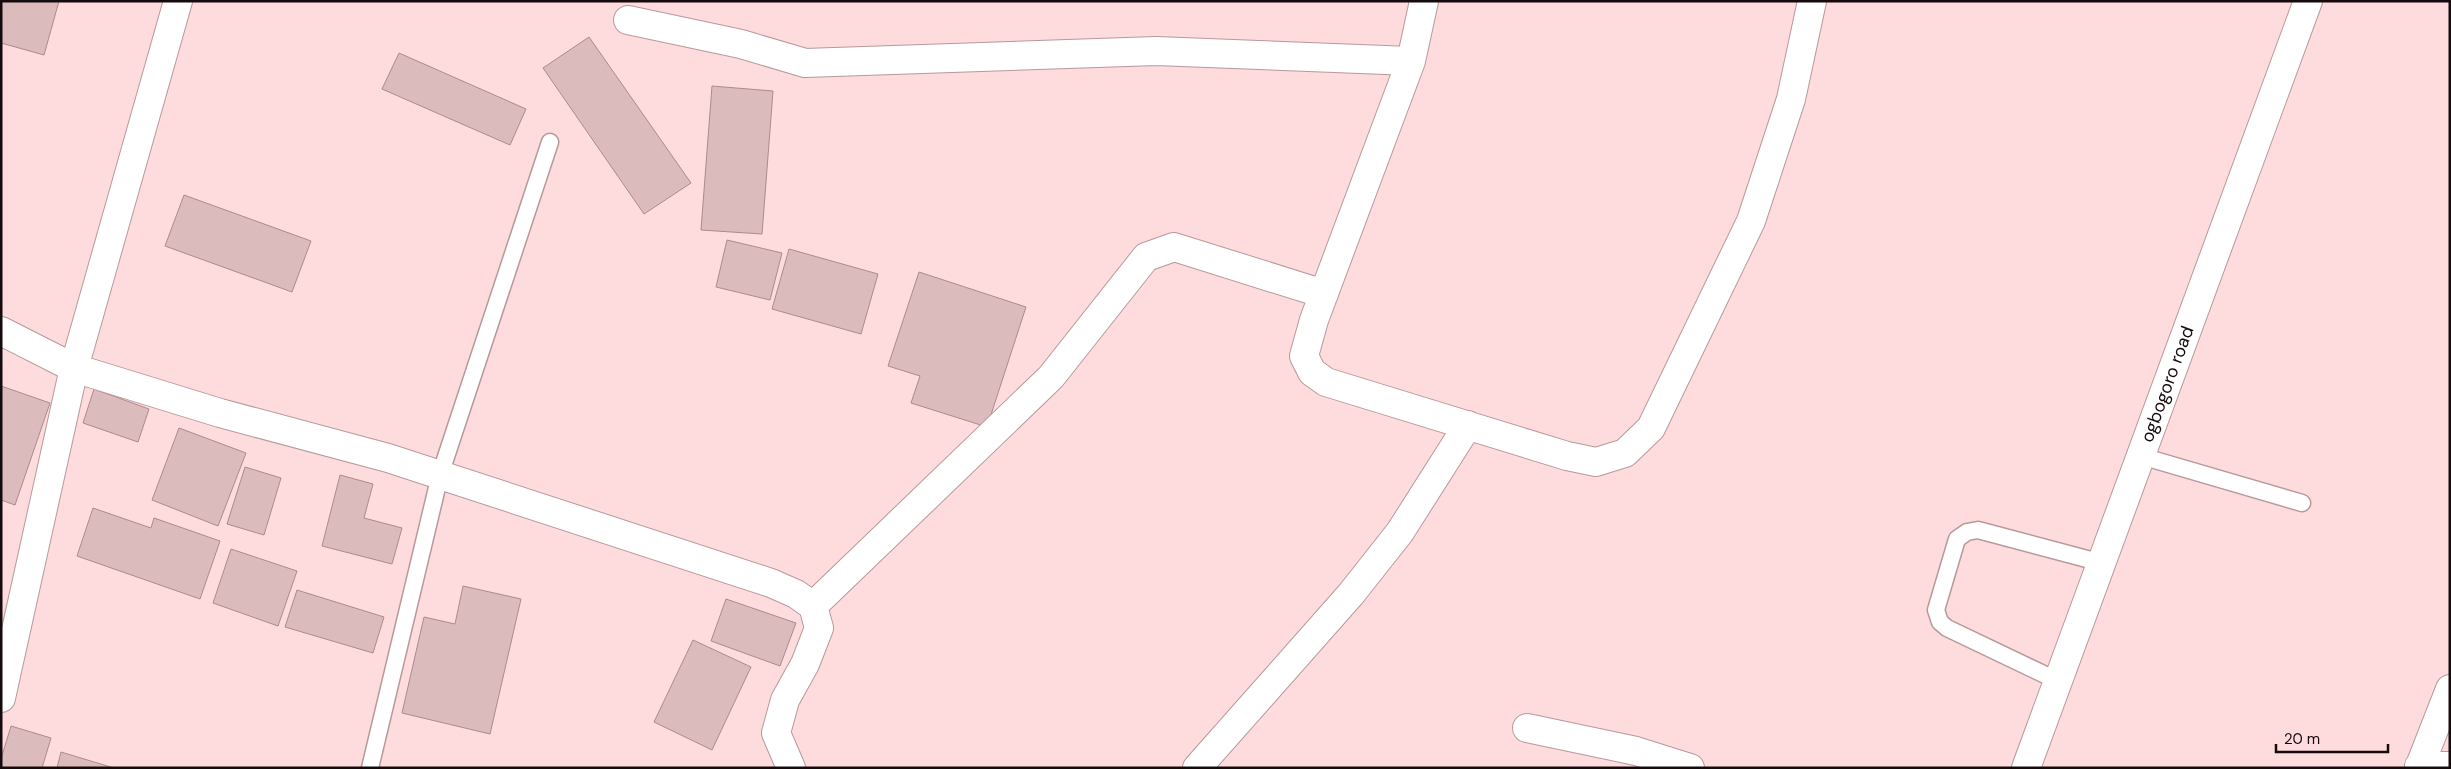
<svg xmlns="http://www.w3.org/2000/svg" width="2451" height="769" viewBox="0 0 2451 769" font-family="'DM Sans',sans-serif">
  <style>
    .building { fill: #dcbbbc; stroke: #ab8b8d }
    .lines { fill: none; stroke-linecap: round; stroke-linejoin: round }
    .service-casing { stroke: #b8999a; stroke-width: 19 }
    .minor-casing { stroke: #b8999a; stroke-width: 30 }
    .tertiary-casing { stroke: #b8999a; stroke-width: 30 }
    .service { stroke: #fff; stroke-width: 16 }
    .minor { stroke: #fff; stroke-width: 28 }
    .tertiary { stroke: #fff; stroke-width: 28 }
    .labels { text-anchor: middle; stroke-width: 4; stroke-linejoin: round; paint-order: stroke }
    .street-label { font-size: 18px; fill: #160b0c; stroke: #fedbdd }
  </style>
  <rect width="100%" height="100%" fill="#fedbdd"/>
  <path class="building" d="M1 1H59L44 55 1 43Z
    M589 37 691 183 644 214 543 68Z
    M399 53 526 109 510 145 382 89Z
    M712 86 773 91 762 234 701 230Z
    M184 195 311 241 292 292 165 246Z
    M727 240 782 253 770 300 716 287Z
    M789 249 878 274 861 334 772 309Z
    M919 272 1026 307 987 427 911 403 920 376 888 366Z
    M1 386 50 403 15 505 1 500Z
    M94 389 149 409 138 442 83 423Z
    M179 428 246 453 218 526 152 500Z
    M245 467 281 478 264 535 227 524Z
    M340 475 373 484 364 518 402 528 392 564 322 546Z
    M93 508 151 528 154 518 220 541 200 599 77 556Z
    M231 549 297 571 278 626 213 603Z
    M463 586 521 599 490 734 402 713 424 617 455 624Z
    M297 590 384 617 373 653 285 627Z
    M726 599 796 623 780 666 711 641Z
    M693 640 751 667 712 750 654 722Z
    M11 726 51 738 42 768H1V759Z
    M61 752 114 768H57Z"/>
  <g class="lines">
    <g class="service-casing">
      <path id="service" d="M2141 456 2302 503
        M2058 681 1947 628 1940 622 1936 610 1957 539 1967 532 1978 530 2102 563
        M370 768 440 475 550 142"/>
    </g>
    <g class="minor-casing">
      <path id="minor" d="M1424 1 1411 61 1314 320 1304 356 1312 372 1326 382 1567 456 1596 462 1625 453 1651 428 1751 221 1791 99 1812 1
        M628 20 741 44 805 63 1156 51 1411 61
        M1 331 74 368 220 413 388 458 771 583 796 594 813 606 819 628 805 664 785 700 776 733 791 768
        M813 606 1051 377 1146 257 1174 247 1324 294
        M1 698 74 368 178 1
        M1527 728 1636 751 1690 768
        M2419 766H2450
        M1197 768 1351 594 1400 532 1468 425
        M2419 768 2450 689"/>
    </g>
    <g class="tertiary-casing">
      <g id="tertiary">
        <path id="s1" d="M2026 768 2308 1"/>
      </g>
    </g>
    <use href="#service" class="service"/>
    <use href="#minor" class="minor"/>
    <use href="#tertiary" class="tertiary"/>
  </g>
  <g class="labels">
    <g class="street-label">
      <text dy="6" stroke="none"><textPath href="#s1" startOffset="409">ogbogoro road</textPath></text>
    </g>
  </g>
  <rect width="2451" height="769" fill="none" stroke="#160b0c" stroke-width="5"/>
  <path d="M2276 744v8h112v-8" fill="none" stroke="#160b0c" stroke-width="2.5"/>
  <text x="2284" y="744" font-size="15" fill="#160b0c" stroke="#fedbdd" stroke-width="4" paint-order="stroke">20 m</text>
</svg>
